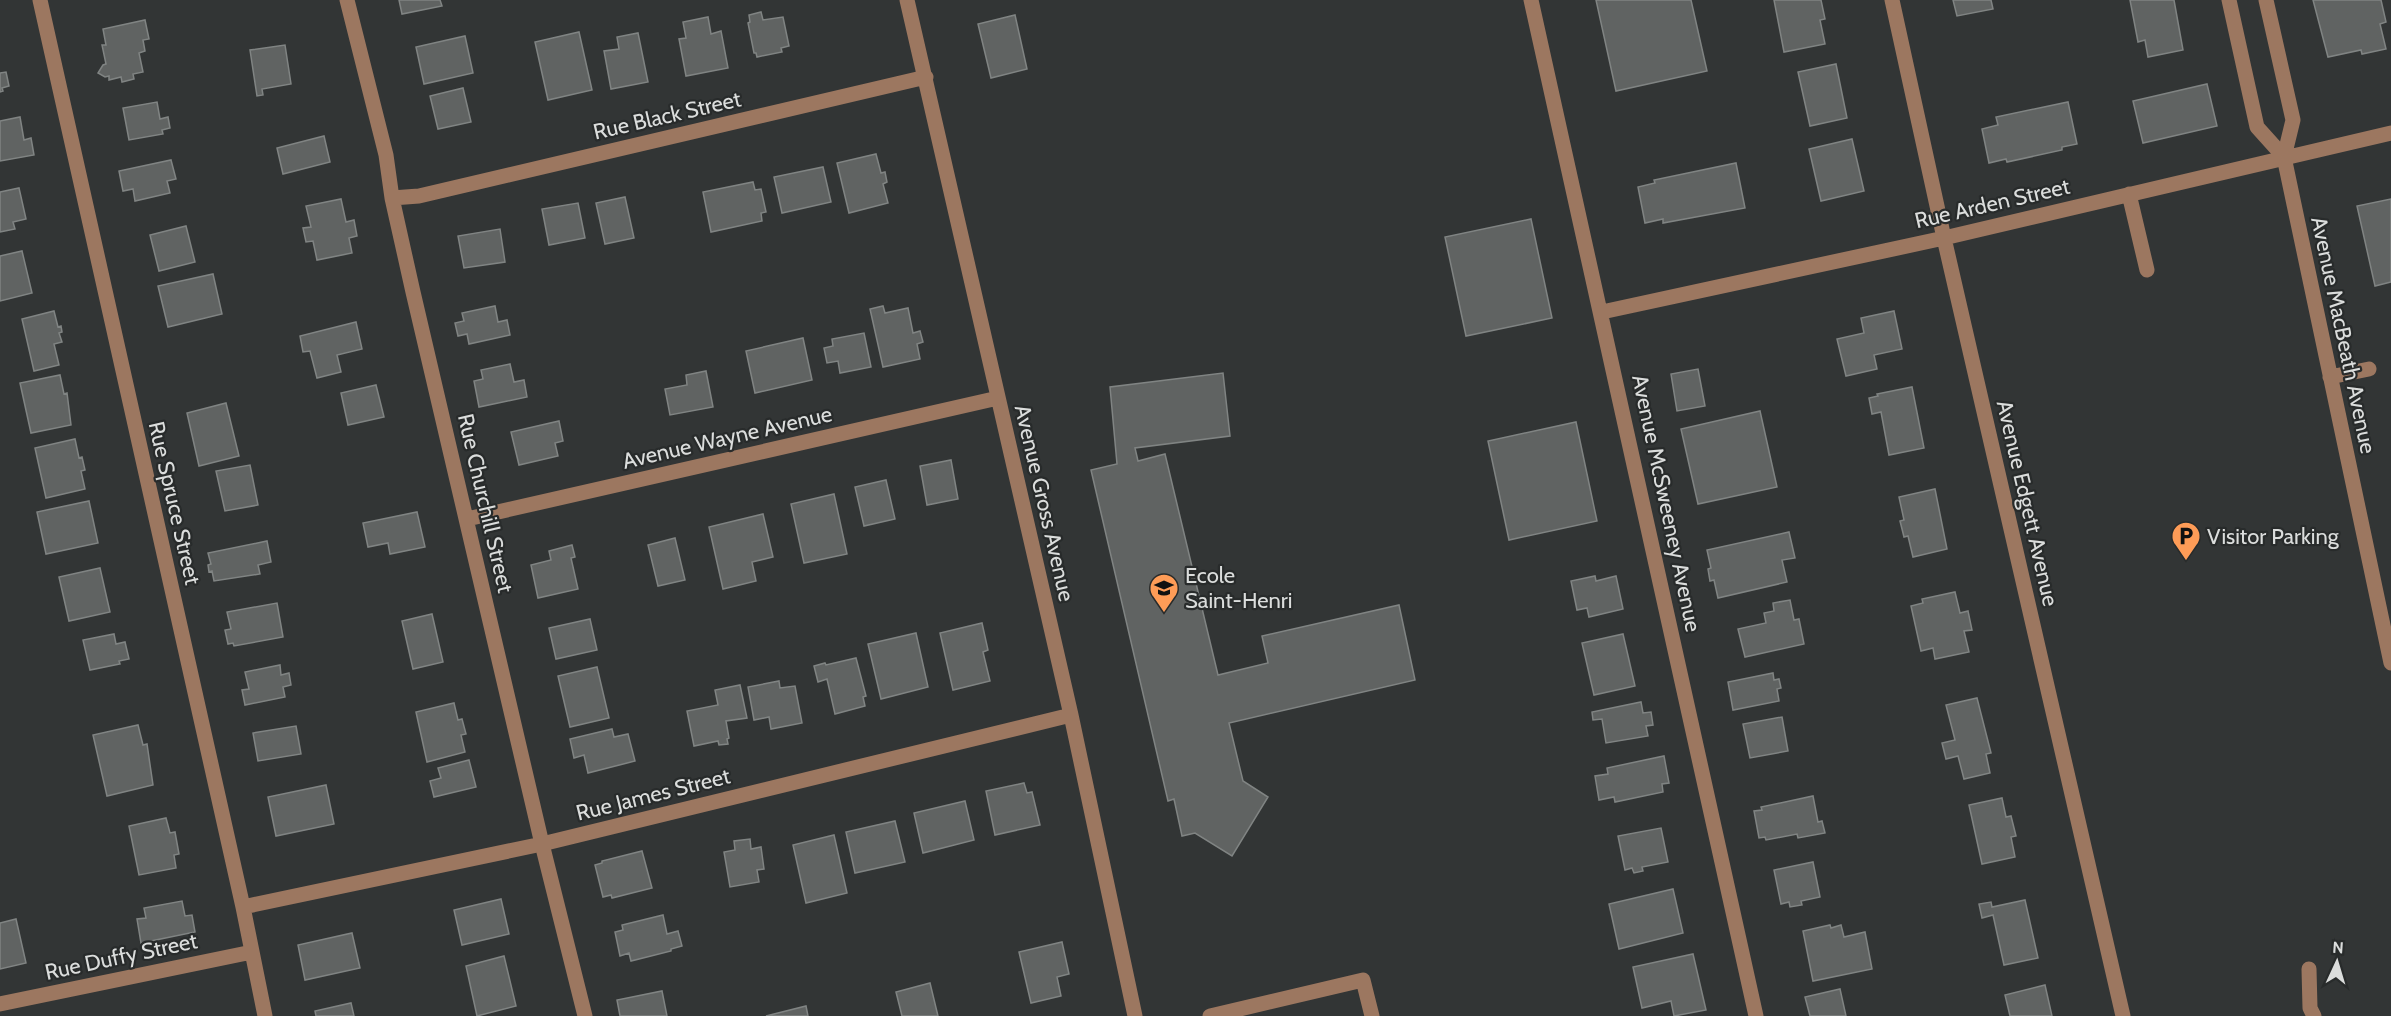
<svg xmlns="http://www.w3.org/2000/svg" width="2391" height="1016" viewBox="0 0 2391 1016" font-family="Cabin,sans-serif">
  <style>
    .building { fill: #606362; stroke: #808483; stroke-width: 1.5 }
    .lines { fill: none; stroke-linecap: round; stroke-linejoin: round }
    .minor { stroke: #9c7760; stroke-width: 15 }
    .labels { text-anchor: middle; stroke-width: 4.5; stroke-linejoin: round; paint-order: stroke }
    .street-label { font-size: 22px; fill: #dbdddc; stroke: #282b2b }
    .poi-label { font-size: 22px; fill: #dbdddc; stroke: #282b2b; text-anchor: start }
  </style>
  <rect width="100%" height="100%" fill="#323535"/>
  <path class="building" d="M399 0H440L442 6 402 14Z
    M1596 0H1691L1707 71 1616 91Z
    M1774 0H1821L1825 19 1820 20 1825 44 1784 52Z
    M1953 0H1991L1993 9 1957 16Z
    M2130 0H2174L2183 50 2148 57 2145 40 2138 42Z
    M2313 0H2381L2386 22 2380 24 2386 49 2362 54 2361 50 2328 57Z
    M761 12 763 20 783 17 789 46 781 48 782 52 757 57 756 53H754L748 23 750 22 749 15Z
    M1015 15 1027 69 991 78 978 24Z
    M708 17 711 34 721 31 728 68 686 76 679 39 686 38 683 22Z
    M145 20 149 39 143 40 145 51 139 53 143 72 133 74 134 79 122 82 121 77 109 80V76L105 77 98 73 103 65 106 64 102 45H106L103 29Z
    M579 32 592 90 548 100 535 42Z
    M638 33 648 82 611 89 604 51 619 49 617 37Z
    M465 36 473 73 424 84 416 47Z
    M285 45 291 84 262 89 263 95 257 96 250 50Z
    M1836 64 1847 118 1810 126 1798 72Z
    M6 72 9 86 2 88 3 91 0 92V73Z
    M2207 84 2217 126 2143 143 2133 101Z
    M463 88 471 122 438 129 430 96Z
    M157 102 160 119 168 117 170 128 162 130 163 134 129 140 123 108Z
    M2068 102 2077 144 2062 147V150L2007 162 2006 159 1989 163 1982 129 1998 125 1996 117Z
    M20 117 24 140 31 138 34 155 0 161V121Z
    M324 136 330 162 283 174 277 148Z
    M1852 139 1864 191 1821 201 1809 149Z
    M876 154 881 173 885 172 887 182 883 184 888 203 849 213 837 163Z
    M171 160 176 179 167 181 170 193 135 201 133 189 123 191 119 171Z
    M1736 163 1745 208 1663 223V219L1645 223 1638 187 1655 183 1654 180Z
    M823 167 831 202 782 213 774 177Z
    M753 182 755 190 761 189 766 212 761 213 762 221 711 232 703 192Z
    M19 188 26 219 13 222 15 229 0 232V192Z
    M625 197 634 238 605 244 596 203Z
    M341 199 346 222 354 220 357 236 349 238 352 253 317 260 313 241 306 242 303 228 311 227 306 206Z
    M2391 199V282L2375 286 2357 206Z
    M578 203 585 238 549 245 542 209Z
    M1531 219 1552 318 1466 336 1445 237Z
    M186 226 195 262 159 271 150 235Z
    M500 229 505 262 464 268 458 236Z
    M22 251 32 293 0 301V256Z
    M213 274 222 314 168 327 158 286Z
    M495 306 498 322 507 320 510 335 469 344 467 334 458 336 455 323 464 321 462 313Z
    M883 306 885 313 908 308 913 333 920 331 923 342 917 344 920 359 883 367 870 309Z
    M54 311 58 327 61 326 62 332 59 333 62 342 54 344 59 365 34 371 22 319Z
    M1894 311 1902 349 1874 355 1877 369 1846 376 1837 339 1864 333 1861 318Z
    M356 322 362 349 337 355 341 372 317 378 310 351 303 352 300 336Z
    M864 333 871 367 840 373 838 361 827 363 824 348 833 346 832 339Z
    M803 338 812 380 755 393 746 351Z
    M510 364 514 382 524 380 527 397 479 407 474 381 483 379 481 370Z
    M1698 369 1705 406 1677 411 1671 374Z
    M706 371 713 407 670 415 665 389 687 385 686 375Z
    M1223 373 1230 436 1135 448 1138 461 1165 454 1218 675 1268 663 1262 636 1399 605 1415 680 1229 723 1243 781 1268 797 1232 856 1195 833 1182 836 1174 799 1168 801 1091 470 1117 464 1110 387Z
    M60 375 64 394 67 393 71 425 31 433 20 383Z
    M376 385 384 417 348 425 341 393Z
    M1912 387 1924 448 1889 455 1881 412 1872 414 1869 398 1878 396 1877 394Z
    M226 403 239 456 199 466 187 413Z
    M1760 411 1777 487 1698 504 1681 429Z
    M559 421 563 441 555 443 558 456 519 465 511 432Z
    M1576 422 1597 521 1509 540 1488 441Z
    M75 439 79 458 82 457 85 470 81 471 85 489 46 498 35 448Z
    M951 460 958 499 927 505 920 466Z
    M250 465 258 505 225 511 216 471Z
    M886 480 895 519 864 526 855 487Z
    M1935 489 1947 549 1913 557 1908 536 1904 537 1900 521 1904 520 1899 497Z
    M834 494 847 554 804 563 791 504Z
    M89 501 98 543 46 554 37 512Z
    M417 512 425 547 390 554 388 543 368 547 363 523Z
    M763 514 773 557 752 562 756 581 723 589 709 527Z
    M1789 532 1795 558 1782 560 1787 582 1718 598 1714 580 1710 581 1708 569 1711 568 1707 550Z
    M675 538 685 580 658 586 648 545Z
    M267 541 271 562 258 565 260 574 214 581 212 571 209 572 208 565 211 564 208 553Z
    M572 545 575 557 571 558 578 589 538 598 531 565 551 560 549 551Z
    M100 568 110 612 69 621 59 577Z
    M1595 576 1596 581 1616 576 1623 609 1589 617 1587 608 1577 610 1571 581Z
    M1955 592 1960 613 1968 611 1972 630 1964 631 1969 652 1935 659 1933 648 1921 651 1911 606 1923 603 1922 599Z
    M1790 600 1794 620 1799 619 1804 644 1745 657 1738 629 1766 623 1764 613 1774 611 1773 603Z
    M277 603 283 637 234 646 233 643 228 644 225 630 231 629 227 612Z
    M432 614 443 662 413 669 402 621Z
    M590 619 597 650 556 659 549 628Z
    M982 623 988 650 983 652 990 681 953 690 940 633Z
    M916 633 928 687 881 699 868 644Z
    M114 634 116 644 125 642 129 659 119 661 120 664 90 670 83 640Z
    M1623 634 1635 686 1594 695 1582 643Z
    M856 658 866 696 863 697 865 706 835 714 827 679 818 682 814 666 825 663 826 665Z
    M280 665 281 675 289 673 291 685 283 687 285 697 245 705 242 690 249 689 245 672Z
    M597 667 609 718 570 727 558 676Z
    M1773 673 1774 680 1779 679 1781 688 1777 689 1779 701 1733 710 1728 682Z
    M779 681 780 688 795 686 802 723 771 729 769 717 754 720 748 687Z
    M740 685 747 718 726 721 729 738 727 739 728 744 719 745 718 741 694 746 687 711 718 705 715 690Z
    M1977 698 1991 753 1986 754 1990 773 1964 779 1958 756 1946 759 1942 743 1955 740 1946 705Z
    M1641 702 1643 713 1651 712 1653 725 1646 726 1648 736 1606 743 1602 719 1593 720 1592 712Z
    M454 703 458 720 462 719 466 734 461 735 465 752 427 762 416 712Z
    M1782 717 1788 751 1750 758 1743 724Z
    M138 725 143 745 147 744 153 785 107 796 93 735Z
    M296 726 301 754 258 761 253 733Z
    M612 729 614 737 628 734 635 761 588 773 584 755 574 758 570 739Z
    M1664 756 1669 783 1662 784 1663 792 1615 802 1614 797 1599 800 1595 776 1608 774 1607 768Z
    M469 760 476 787 434 797 430 781 441 778 438 768Z
    M1024 783 1027 793 1032 792 1040 825 995 835 986 791Z
    M326 785 334 824 276 836 268 797Z
    M1813 796 1818 822 1822 821 1825 833 1798 838 1797 834 1766 840 1765 837 1759 838 1754 811 1762 810 1761 807Z
    M2002 798 2006 817 2011 816 2016 836 2011 837 2015 857 1982 864 1969 805Z
    M965 801 974 840 923 853 914 813Z
    M166 818 170 833 175 832 179 854 174 855 176 868 139 875 129 826Z
    M895 821 905 862 855 873 846 832Z
    M1661 828 1668 862 1642 867 1643 871 1634 873 1632 868 1625 870 1618 836Z
    M834 835 847 893 806 903 793 845Z
    M750 839 751 849 761 847 764 869 757 870 759 882 730 887 724 852 735 850 734 841Z
    M642 851 652 888 612 898 611 895 603 897 595 865 602 863V861Z
    M1813 862 1820 897 1801 901 1802 905 1790 907 1789 902 1781 904 1774 870Z
    M1673 889 1683 933 1619 949 1609 904Z
    M501 899 509 934 462 945 454 910Z
    M2025 900 2038 958 2004 965 1993 915 1982 918 1979 904 1991 902 1992 907Z
    M182 901 185 916 192 915 195 932 141 943 137 919 146 918 144 908Z
    M663 915 667 934 678 931 682 946 671 949V951L631 961 629 953 620 956 615 932 623 930 622 925Z
    M16 919 26 963 0 969V923Z
    M1830 925 1831 928 1841 925 1844 937 1865 932 1872 969 1813 981 1803 931Z
    M352 933 360 968 305 980 298 945Z
    M1062 942 1069 974 1057 977 1061 996 1031 1003 1019 952Z
    M1693 954 1706 1010 1674 1016 1671 1001 1642 1008 1633 967Z
    M504 956 516 1006 477 1016 466 966Z
    M930 983 938 1016H902L896 992Z
    M2045 985 2052 1016H2010L2005 995Z
    M1840 989 1846 1016H1810L1805 997Z
    M662 991 667 1016H620L617 1000Z
    M351 1003 354 1016H316L315 1011Z
    M806 1006 808 1016H766Z"/>
  <g class="lines">
    <path class="minor" d="M40 0 243 907 265 1016
      M347 0 386 155 392 198 413 292 542 844 585 1016
      M907 0 1071 715 1135 1016
      M1531 0 1756 1016
      M1892 0 1944 238 2123 1016
      M2229 0 2257 127 2284 157
      M2266 0 2293 120 2284 157 2391 663
      M2129 194 2147 270
      M392 198 419 196 926 77
      M1602 312 1944 238 2391 133
      M2330 377 2369 369
      M467 519 998 398
      M243 907 542 844 1071 715
      M2309 969 2310 1008 2314 1016
      M0 1004 252 952
      M1210 1016 1363 980 1372 1016"/>
  </g>
  <defs>
    <g id="parking-pin" transform="scale(1.5)"><path d="M0 17L-7.5 6A9.5 9.5 0 1 1 7.5 6Z" fill="#fe9c57" stroke="#282b2b"/><path d="M-3.5-5.5H1a3.5 3.5 0 0 1 0 7H-1V5.5H-3.5ZM-1-3.4V-.6H.8a1.4 1.4 0 0 0 0-2.8Z" fill="#111"/></g>
    <g id="school-pin" transform="scale(1.5)"><path d="M0 17L-7.5 6A9.5 9.5 0 1 1 7.5 6Z" fill="#fe9c57" stroke="#282b2b"/><path d="M0-5L7-2L0 1L-7-2ZM-4 1L0 2.5L4 1V4Q0 6-4 4Z" fill="#111"/></g>
  </defs>
  <g fill-rule="evenodd">
    <use href="#parking-pin" x="2186" y="536"/>
    <use href="#school-pin" x="1164" y="588"/>
  </g>
  <g class="labels">
    <g class="street-label">
      <text transform="translate(667 115) rotate(-13)" y="8">Rue Black Street</text>
      <text transform="translate(1992 203) rotate(-13)" y="8">Rue Arden Street</text>
      <text transform="translate(2344 335) rotate(78)" y="8">Avenue MacBeath Avenue</text>
      <text transform="translate(727 437) rotate(-13)" y="8">Avenue Wayne Avenue</text>
      <text transform="translate(175 503) rotate(77)" y="8">Rue Spruce Street</text>
      <text transform="translate(486 503) rotate(77)" y="8">Rue Churchill Street</text>
      <text transform="translate(1045 503) rotate(77)" y="8">Avenue Gross Avenue</text>
      <text transform="translate(1667 503) rotate(78)" y="8">Avenue McSweeney Avenue</text>
      <text transform="translate(2028 503) rotate(77)" y="8">Avenue Edgett Avenue</text>
      <text transform="translate(653 794) rotate(-14)" y="8">Rue James Street</text>
      <text transform="translate(121 956) rotate(-12)" y="8">Rue Duffy Street</text>
    </g>
    <g class="poi-label">
      <text x="2207" y="544">Visitor Parking</text>
      <text x="1185" y="583">Ecole<tspan x="1185" dy="25">Saint-Henri</tspan></text>
    </g>
  </g>
  <g transform="translate(2337 962) rotate(4)" stroke="#282b2b" stroke-width="4.5" paint-order="stroke">
  <path d="M0-4.5L10 22L0 15L-10 22Z" fill="#dbdddc"/>
  <text y="-9" font-size="16" font-weight="bold" text-anchor="middle" fill="#dbdddc">N</text>
  </g>
</svg>
